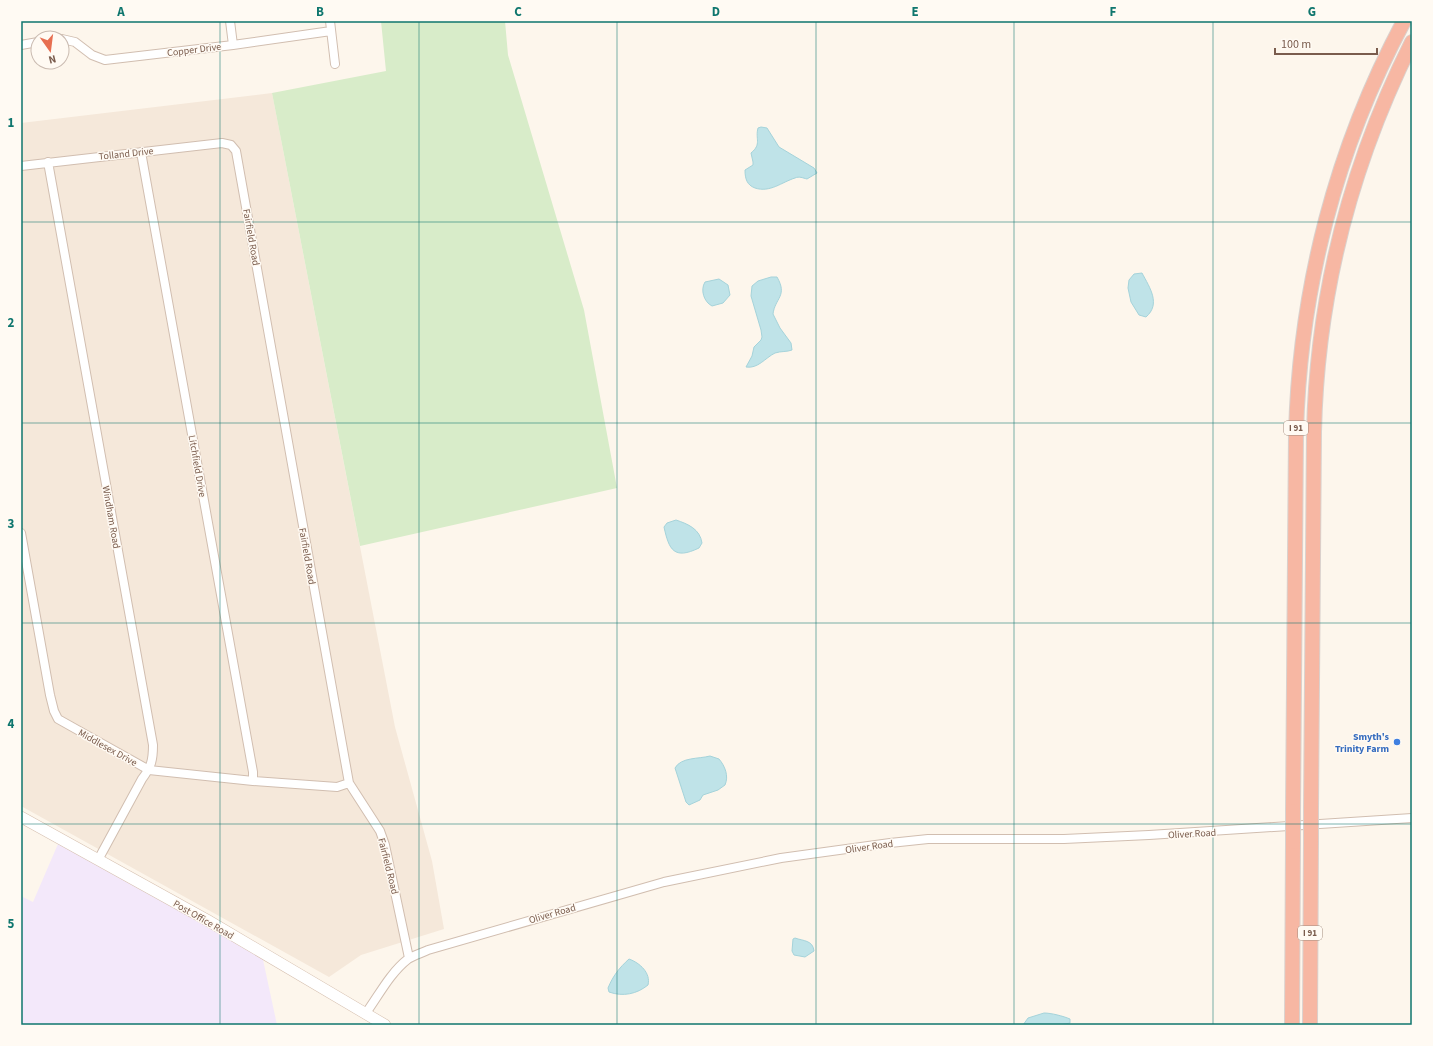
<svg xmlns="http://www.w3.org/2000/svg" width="1433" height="1046" viewBox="0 0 1433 1046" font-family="'Source Sans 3',sans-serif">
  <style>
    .residential { fill: #f5e8da }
    .education { fill: #f3e8fa }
    .green { fill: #d8ecc9 }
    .water { fill: #bfe3e8; stroke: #a5d3da }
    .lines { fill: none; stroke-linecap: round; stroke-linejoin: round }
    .street-casing { stroke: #d1beb0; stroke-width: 10 }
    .secondary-casing { stroke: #d6c0b0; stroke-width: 12 }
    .highway-casing { stroke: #dad1cd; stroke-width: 16 }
    .street { stroke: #fff; stroke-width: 8 }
    .secondary { stroke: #fff; stroke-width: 11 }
    .highway { stroke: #f7b7a3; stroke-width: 14 }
    .highway-bridge-casing { stroke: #dad1cd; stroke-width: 16; stroke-linecap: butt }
    .highway-bridge { stroke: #f7b7a3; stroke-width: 14 }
    .grid { fill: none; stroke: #0f766e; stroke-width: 1; stroke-opacity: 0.55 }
    .shop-dot { fill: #3f7fe0; stroke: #fffaf3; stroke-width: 1.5 }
    .labels { text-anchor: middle; stroke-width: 3; stroke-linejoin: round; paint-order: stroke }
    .shield { fill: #fffaf3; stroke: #a28b7f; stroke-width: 1 }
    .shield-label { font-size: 9px; font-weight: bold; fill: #7a5c4d }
    .street-label { font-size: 10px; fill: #7a5c4d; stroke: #fffaf3 }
    .shop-label { font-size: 10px; font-weight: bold; fill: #366cbe; stroke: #fffaf3; text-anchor: end }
    .neatline { fill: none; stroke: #0f766e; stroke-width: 1.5 }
    .grid-label { font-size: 13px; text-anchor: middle; font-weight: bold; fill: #0f766e }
  </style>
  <rect width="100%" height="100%" fill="#fdf6ec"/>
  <path class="residential" d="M272 93 395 727 432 861 444 929 361 955 329 977 21 806V123Z"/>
  <path class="education" d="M61 837 262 955 277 1025H21V896L33 902Z"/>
  <path class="green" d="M381 21H505L508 55 584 310 617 488 360 546 272 93 386 71Z"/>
  <path class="water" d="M761 127 767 128 779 147 814 168 817 173 807 179C803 178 799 176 795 178 782 182 770 193 755 188 747 185 745 179 745 170L753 165V162L751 153C762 144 755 139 758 128Z
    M1142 273C1150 288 1161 304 1146 317L1139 315 1131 302 1128 288 1129 280 1134 274Z
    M771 277H777C788 296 775 298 773 314L780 328 791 343 792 350C787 352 781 351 775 353 765 358 758 369 746 367L752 356 754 347 761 340 762 337 761 330 751 296 752 286 758 281Z
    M719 279 728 285 730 295 723 303 712 306C704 302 700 290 705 282Z
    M676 520C688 524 700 529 702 543L699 548C674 560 669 550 664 527L667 523Z
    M710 756 719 759C725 766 729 776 725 785L718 790 703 795 700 800 689 805 686 802 675 768C681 757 699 759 710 756Z
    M795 938C803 941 813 940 814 951L805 957 794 955 792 951 793 939Z
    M629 959C640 963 651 973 648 985 637 994 623 997 609 992L608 988C613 976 619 968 629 959Z
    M1044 1013C1051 1013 1063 1016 1070 1019V1023L1060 1025H1023L1028 1018Z"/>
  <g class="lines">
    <g class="street-casing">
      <path id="street" d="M230 21 233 45
        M330 21 335 64
        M62 39 75 42 92 55 105 60 233 45 331 31
        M21 45 38 42
        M141 152 253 772V781
        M48 162 153 745C153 761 151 767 142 779L98 860
        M21 166 222 143 231 145 236 151 349 783 380 831 385 845 409 958
        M21 533 50 695 54 711 58 719 149 770 253 781 337 787 349 783
        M366 1013C379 995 390 973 408 959 414 955 422 953 428 950L664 882 781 858 890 843 928 839H1064L1149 835 1412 818"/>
    </g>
    <g class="secondary-casing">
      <path id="secondary" d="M21 817 207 920 385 1025"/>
    </g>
    <g class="highway-casing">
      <path id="highway" d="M1311 809 1314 432C1317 296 1351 164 1412 42
        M1293 811 1296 432C1300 288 1336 148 1404 21
        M1292 1025 1293 842
        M1310 1025 1311 841"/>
    </g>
    <use href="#street" class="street"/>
    <use href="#secondary" class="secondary"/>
    <use href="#highway" class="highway"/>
    <g class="highway-bridge-casing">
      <path id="highway-bridge" d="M1311 841V809
        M1293 842V811"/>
    </g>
    <use href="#highway-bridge" class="highway-bridge"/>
  </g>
  <path class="grid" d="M220 21V1025M419 21V1025M617 21V1025M816 21V1025M1014 21V1025M1213 21V1025M21 222H1412M21 423H1412M21 623H1412M21 824H1412"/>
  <circle class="shop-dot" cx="1397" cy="742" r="4"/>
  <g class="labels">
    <g class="shield">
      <rect x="1284" y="421" width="24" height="14" rx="3"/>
      <rect x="1298" y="926" width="24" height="14" rx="3"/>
    </g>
    <g class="shield-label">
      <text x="1296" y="431">I 91</text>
      <text x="1310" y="936">I 91</text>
    </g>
    <g class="street-label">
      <text transform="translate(194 49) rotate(-7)" y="4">Copper Drive</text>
      <text transform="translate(126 153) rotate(-6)" y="4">Tolland Drive</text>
      <text transform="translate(252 237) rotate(80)" y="4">Fairfield Road</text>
      <text transform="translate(198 466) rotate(80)" y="4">Litchfield Drive</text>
      <text transform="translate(112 517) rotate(80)" y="4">Windham Road</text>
      <text transform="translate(308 556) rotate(80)" y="4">Fairfield Road</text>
      <text transform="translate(108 747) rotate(29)" y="4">Middlesex Drive</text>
      <text transform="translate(1192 833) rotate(-3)" y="4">Oliver Road</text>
      <text transform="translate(869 846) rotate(-8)" y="4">Oliver Road</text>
      <text transform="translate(389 866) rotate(76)" y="4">Fairfield Road</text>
      <text transform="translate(552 913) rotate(-16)" y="4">Oliver Road</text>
      <text transform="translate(204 919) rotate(30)" y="4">Post Office Road</text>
    </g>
    <g class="shop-label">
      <text x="1389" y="740">Smyth's<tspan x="1389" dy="12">Trinity Farm</tspan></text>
    </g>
  </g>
  <rect width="1433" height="1046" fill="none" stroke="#fffaf3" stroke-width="44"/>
  <g transform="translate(50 50) rotate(166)"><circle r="19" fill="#fffaf3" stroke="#cabbb1"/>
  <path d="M0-3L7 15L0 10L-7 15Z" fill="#e76f51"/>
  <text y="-6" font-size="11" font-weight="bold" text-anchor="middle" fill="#7a5c4d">N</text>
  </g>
  <path d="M1275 48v6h102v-6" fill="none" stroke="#7a5c4d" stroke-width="2"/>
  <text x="1281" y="48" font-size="12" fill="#7a5c4d" stroke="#fffaf3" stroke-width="3" paint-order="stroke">100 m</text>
  <rect x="22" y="22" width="1389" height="1002" class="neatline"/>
  <g class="grid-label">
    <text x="121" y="16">A</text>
    <text x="320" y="16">B</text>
    <text x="518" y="16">C</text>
    <text x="716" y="16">D</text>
    <text x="915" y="16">E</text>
    <text x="1113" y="16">F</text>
    <text x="1312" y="16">G</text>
    <text x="11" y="127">1</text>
    <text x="11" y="327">2</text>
    <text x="11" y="528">3</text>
    <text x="11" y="728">4</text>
    <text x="11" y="928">5</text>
  </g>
</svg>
